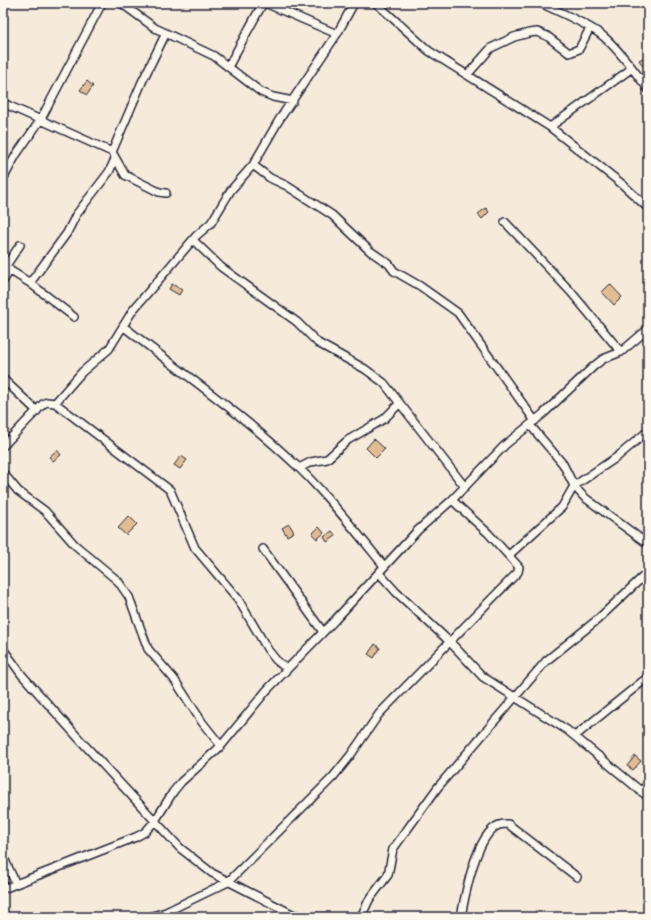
<svg xmlns="http://www.w3.org/2000/svg" width="651" height="920" viewBox="0 0 651 920" font-family="Mynerve,sans-serif">
  <style>
    .building { fill: #e2bd93; stroke: #22223b }
    .lines { fill: none; stroke-linecap: round; stroke-linejoin: round }
    .street-casing { stroke: #22223b; stroke-width: 10 }
    .street { stroke: #fbf7ec; stroke-width: 7 }
  </style>
  <rect width="100%" height="100%" fill="#f6ebda"/>
  <filter id="ink" filterUnits="userSpaceOnUse"><feTurbulence type="fractalNoise" baseFrequency=".025" numOctaves="2"/><feDisplacementMap in="SourceGraphic" scale="8" xChannelSelector="R" yChannelSelector="G"/><feConvolveMatrix kernelMatrix="1 2 1 2 8 2 1 2 1" color-interpolation-filters="sRGB"/></filter>
  <g filter="url(#ink)">
    <path class="building" d="M645 57 648 61V74L639 60Z
      M87 81 93 86 87 95 80 90Z
      M486 208 489 212 482 219 478 214Z
      M172 284 182 290 179 295 169 289Z
      M610 284 622 297 614 305 602 292Z
      M374 439 385 449 376 458 366 448Z
      M57 450 61 455 53 461 49 457Z
      M181 456 187 460 180 469 174 465Z
      M129 516 137 524 126 535 118 528Z
      M289 524 294 532 287 536 282 528Z
      M319 527 324 533 317 539 312 534Z
      M332 531 336 536 327 542 324 537Z
      M375 644 380 648 374 658 368 654Z
      M635 756 641 761 633 770 627 766Z"/>
    <g class="lines">
      <g class="street-casing">
        <path id="street" d="M121 3 155 28 214 56 261 92 273 97 293 101
          M265 3 337 34
          M354 3 337 34 279 120 253 165 270 178 287 186 332 215 370 251 389 264 394 271 420 286 458 313 535 421
          M376 3 429 51 550 127 622 184 648 208
          M540 3C560 12 581 21 599 33 615 44 636 73 648 89
          M3 6 4 3
          M228 67 263 3
          M468 74 491 48 514 37 529 33 537 32 547 36 569 53 579 49 590 28
          M3 103 112 152 125 175 159 192 166 193
          M550 127 631 69
          M112 152 142 82 166 33
          M3 179 16 155 41 119 102 3
          M505 222 571 292 621 352
          M193 240 221 267 297 322 318 343 365 369 384 383 465 487
          M3 266 30 283 74 317
          M5 267 20 245
          M3 281 10 270
          M30 283 67 233 76 215 109 172 115 159
          M123 326C182 373 244 415 298 467 328 496 358 534 384 566
          M3 379 37 411
          M55 403 82 372 109 349 133 310 196 236 211 223 231 190 253 165
          M530 425 563 464 574 486 584 497 648 544
          M3 446 43 404 47 402 55 403 170 490 195 548 238 599 268 650 276 660 287 669
          M299 468 311 462 327 459 348 440 384 419 399 404
          M3 473 18 491 45 511 75 545 118 581 129 597 148 649 174 679 202 722 221 746
          M263 549 323 632
          M509 555 562 507 574 486 617 457 648 431
          M379 573 396 592 450 642 483 677 567 730 648 797
          M3 649 22 675 81 741 180 848 212 873 294 915 303 917H325
          M575 736 648 677
          M640 791 648 785
          M3 856 16 884
          M3 889 136 837 145 832 155 821 173 792 181 782 221 746 267 690 335 620 418 530 452 500 505 445 543 414 594 366 603 359 621 352 648 329
          M149 917 166 912 228 882 333 777 350 756 379 714 518 572 519 567 488 533 452 500
          M361 917 369 900 388 875 393 849 438 787 546 661 597 620 648 572
          M461 917C465 895 476 834 499 825 502 824 505 824 508 824L577 877"/>
      </g>
      <use href="#street" class="street"/>
    </g>
  </g>
  <rect width="651" height="920" fill="none" stroke="#fbf7ec" stroke-width="16"/>
  <rect x="8" y="8" width="635" height="904" fill="none" stroke="#22223b" stroke-width="1.5" filter="url(#ink)"/>
</svg>
